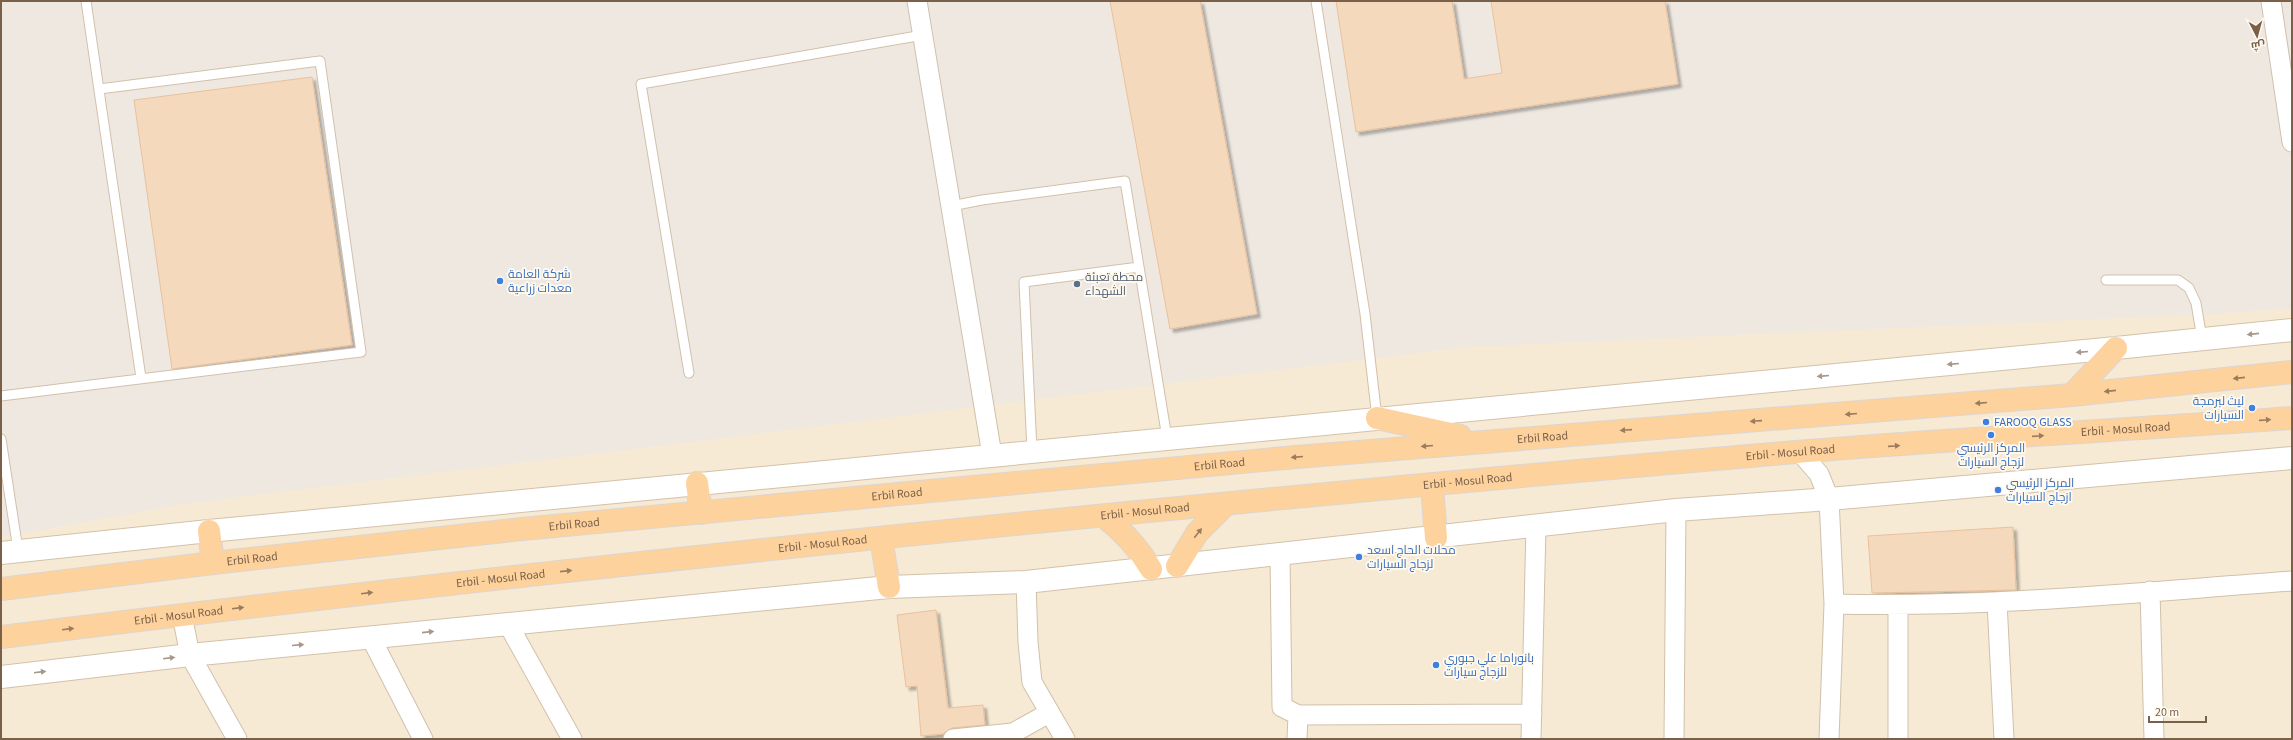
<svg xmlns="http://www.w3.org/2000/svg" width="2293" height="740" viewBox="0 0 2293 740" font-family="'Source Sans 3',Cairo,sans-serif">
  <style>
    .residential { fill: #f6ead5 }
    .industrial { fill: #eee8e1 }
    .building { fill: #f5d9bc; stroke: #e9c19c; filter: url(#shadow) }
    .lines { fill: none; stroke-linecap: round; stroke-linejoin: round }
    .service-casing { stroke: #d1c0ab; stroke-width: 11 }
    .minor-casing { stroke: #d1c0ab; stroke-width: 21 }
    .secondary-casing { stroke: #d4c1a9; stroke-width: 24 }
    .trunk-casing { stroke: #dcd5d0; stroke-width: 24 }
    .service { stroke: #fff; stroke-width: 9 }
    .minor { stroke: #fff; stroke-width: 19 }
    .secondary { stroke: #fff; stroke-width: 22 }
    .trunk { stroke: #fed29c; stroke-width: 22 }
    .oneway { fill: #a99789 }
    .oneway2 { fill: #9b7c5e }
    .shop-dot { fill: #3f7fe0; stroke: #fffaef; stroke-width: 1.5 }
    .service-dot { fill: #5c6f8a; stroke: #fffaef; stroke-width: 1.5 }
    .labels { text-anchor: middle; stroke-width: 3.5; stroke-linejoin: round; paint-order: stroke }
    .shop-label { font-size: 12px; fill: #366cbe; stroke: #fffaef; text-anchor: start }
    .service-label { font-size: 12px; fill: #4e5e75; stroke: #fffaef; text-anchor: start }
    .street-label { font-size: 12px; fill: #7a5f49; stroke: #fffaef }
  </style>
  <defs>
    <filter id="shadow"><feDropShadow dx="3.5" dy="3.5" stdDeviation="1" flood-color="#0004"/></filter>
  </defs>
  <rect width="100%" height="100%" fill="#fef7e7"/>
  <path class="residential" d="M1 1H2292V739H1Z"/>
  <path class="industrial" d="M1 1H2292V308L2211 314 1464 347 189 503 1 537Z"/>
  <path class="building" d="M1110 1H1200L1257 314 1170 329Z
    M1336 1H1452L1464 79 1502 73 1491 1H1665L1678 84 1356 132Z
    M312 77 352 345 172 369 134 100Z
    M2013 527 2016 590 1872 593 1868 536Z
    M936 610 948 708 983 705 985 725 952 728 943 734 921 736 917 686 906 687 897 615Z"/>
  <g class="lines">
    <g class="service-casing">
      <path id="service" d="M86 1 141 378
        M1316 1 1365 314 1377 418
        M951 206 982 200 1125 181 1167 438
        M2106 280H2178L2189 288 2196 303 2202 339
        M689 373 641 84 923 35
        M1 396 361 352 320 61 99 89
        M1 439 18 550
        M1032 451 1024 282 1139 267"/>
    </g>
    <g class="minor-casing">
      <path id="minor" d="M917 1 992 455
        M2271 1 2292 142
        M1800 452 1819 474 1829 499 1834 604 1829 739
        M1280 555 1282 707 1298 715 1297 739
        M1026 582 1028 642 1032 682 1065 739
        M2150 591 2154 739
        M1997 602 2004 739
        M1834 604C1987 608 2140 592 2292 581
        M182 615 190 655 237 739
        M508 624 572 739
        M371 638 423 739
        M1298 715 1532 714
        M953 739 1013 733 1049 713
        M1531 739 1536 526
        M1674 739 1676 510
        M1898 739V606"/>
    </g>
    <g class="secondary-casing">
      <path id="secondary" d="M1 553 209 531 2116 348 2292 330
        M1 677 190 655 889 587 1026 582 1676 510 1829 499 2292 458"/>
    </g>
    <g class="trunk-casing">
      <g id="trunk">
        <path d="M2072 395 2116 348"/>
        <path d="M1377 418 1460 436"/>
        <path d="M697 483 701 513"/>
        <path d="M1432 486 1436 538"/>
        <path d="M1103 516C1123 531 1138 547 1151 569"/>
        <path d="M209 531 213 563"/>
        <path d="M881 538 889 587"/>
        <path d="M1177 566 1197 533 1225 505"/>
        <path id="s1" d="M1 589 213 563 522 529 1296 457 2072 395 2292 372"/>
        <path id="s2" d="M1 637C598 563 1197 503 1796 452 1961 438 2127 430 2292 418"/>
      </g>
    </g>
    <use href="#service" class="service"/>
    <use href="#minor" class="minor"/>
    <use href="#secondary" class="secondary"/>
    <use href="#trunk" class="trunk"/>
  </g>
  <defs><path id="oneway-solid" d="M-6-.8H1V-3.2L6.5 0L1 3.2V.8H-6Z"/></defs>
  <g class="oneway">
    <use href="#oneway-solid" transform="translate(2253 334) rotate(174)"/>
    <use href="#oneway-solid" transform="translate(2082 352) rotate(175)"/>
    <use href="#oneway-solid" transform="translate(1953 364) rotate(175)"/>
    <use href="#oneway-solid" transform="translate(1823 376) rotate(175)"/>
    <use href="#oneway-solid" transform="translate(428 632) rotate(-6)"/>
    <use href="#oneway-solid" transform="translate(298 645) rotate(-5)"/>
    <use href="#oneway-solid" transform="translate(169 658) rotate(-7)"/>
    <use href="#oneway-solid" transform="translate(40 672) rotate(-7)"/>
  </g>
  <g class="oneway2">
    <use href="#oneway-solid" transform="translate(2239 378) rotate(174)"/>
    <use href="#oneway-solid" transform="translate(2110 391) rotate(174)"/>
    <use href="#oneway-solid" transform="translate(1981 403) rotate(175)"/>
    <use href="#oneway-solid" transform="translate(1851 414) rotate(175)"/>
    <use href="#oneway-solid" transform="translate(2265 420) rotate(-4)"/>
    <use href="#oneway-solid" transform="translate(1756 421) rotate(176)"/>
    <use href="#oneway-solid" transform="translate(1626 430) rotate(176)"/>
    <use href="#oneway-solid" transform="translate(2038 436) rotate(-4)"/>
    <use href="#oneway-solid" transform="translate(1427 446) rotate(175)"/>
    <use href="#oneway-solid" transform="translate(1894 446) rotate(-4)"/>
    <use href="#oneway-solid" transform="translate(1297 457) rotate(175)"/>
    <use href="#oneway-solid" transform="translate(1198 533) rotate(-52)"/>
    <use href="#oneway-solid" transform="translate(566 571) rotate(-6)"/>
    <use href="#oneway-solid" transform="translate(367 593) rotate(-7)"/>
    <use href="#oneway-solid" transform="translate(238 608) rotate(-7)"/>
    <use href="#oneway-solid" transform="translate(68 629) rotate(-7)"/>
  </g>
  <g class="shop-dot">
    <circle cx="500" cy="281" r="4"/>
    <circle cx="2252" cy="408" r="4"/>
    <circle cx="1986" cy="422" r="4"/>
    <circle cx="1991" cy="435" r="4"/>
    <circle cx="1998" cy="490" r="4"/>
    <circle cx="1359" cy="557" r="4"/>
    <circle cx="1436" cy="665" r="4"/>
  </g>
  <circle class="service-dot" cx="1077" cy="284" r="4"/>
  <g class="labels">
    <g class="shop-label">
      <text x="508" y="278">شركة العامة<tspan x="508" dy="14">معدات زراعية</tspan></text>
      <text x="2244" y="405" text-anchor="end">ليث لبرمجة<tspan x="2244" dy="14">السيارات</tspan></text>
      <text x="1994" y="426">FAROOQ GLASS</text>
      <text x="1991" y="452" text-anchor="middle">المركز الرئيسي<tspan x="1991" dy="14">لزجاج السيارات</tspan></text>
      <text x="2006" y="487">المركز الرئيسي<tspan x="2006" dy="14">ازجاج السيارات</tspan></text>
      <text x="1367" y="554">محلات الحاج اسعد<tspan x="1367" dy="14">لزجاج السيارات</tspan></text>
      <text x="1444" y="662">بانوراما علي جبوري<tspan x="1444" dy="14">للزجاج سيارات</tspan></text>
    </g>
    <g class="service-label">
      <text x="1085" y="281">محطة تعبئة<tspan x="1085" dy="14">الشهداء</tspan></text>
    </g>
    <g class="street-label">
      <text dy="4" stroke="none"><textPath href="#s2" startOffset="2135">Erbil - Mosul Road</textPath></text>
      <text dy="4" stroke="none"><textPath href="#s1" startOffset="1549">Erbil Road</textPath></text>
      <text dy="4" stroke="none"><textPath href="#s2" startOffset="1799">Erbil - Mosul Road</textPath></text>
      <text dy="4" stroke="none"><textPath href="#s1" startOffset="1225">Erbil Road</textPath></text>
      <text dy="4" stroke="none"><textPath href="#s2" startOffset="1475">Erbil - Mosul Road</textPath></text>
      <text dy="4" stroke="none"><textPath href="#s1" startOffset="901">Erbil Road</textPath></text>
      <text dy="4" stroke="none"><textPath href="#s2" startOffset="1151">Erbil - Mosul Road</textPath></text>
      <text dy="4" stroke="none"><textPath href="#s1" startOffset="577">Erbil Road</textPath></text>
      <text dy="4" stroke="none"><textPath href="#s2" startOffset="827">Erbil - Mosul Road</textPath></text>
      <text dy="4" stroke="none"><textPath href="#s1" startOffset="253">Erbil Road</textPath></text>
      <text dy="4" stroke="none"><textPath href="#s2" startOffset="503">Erbil - Mosul Road</textPath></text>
      <text dy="4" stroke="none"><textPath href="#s2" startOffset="179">Erbil - Mosul Road</textPath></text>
    </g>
  </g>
  <rect width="2293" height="740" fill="none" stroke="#7a5f49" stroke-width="4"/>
  <g transform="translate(2257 36) rotate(174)" stroke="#fffaef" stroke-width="3" paint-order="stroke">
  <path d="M0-3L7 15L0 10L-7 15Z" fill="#7a5f49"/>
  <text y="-6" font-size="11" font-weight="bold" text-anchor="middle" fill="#7a5f49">ش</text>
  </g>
  <path d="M2149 716v6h57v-6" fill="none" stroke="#7a5f49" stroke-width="2"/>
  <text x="2155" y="716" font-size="12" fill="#7a5f49" stroke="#fffaef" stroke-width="3" paint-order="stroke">20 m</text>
</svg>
